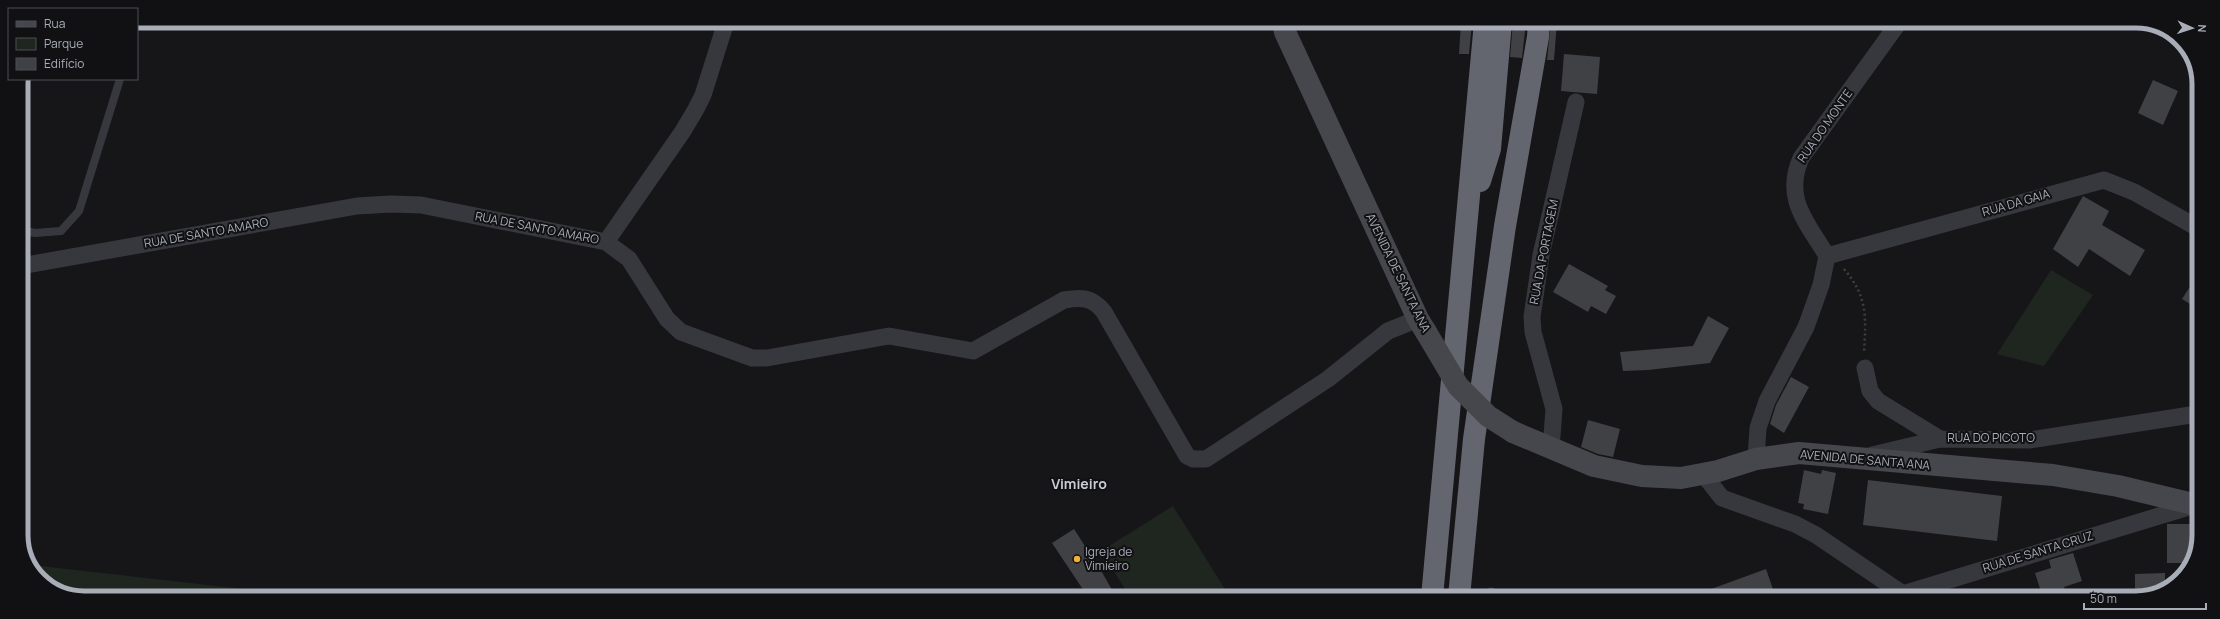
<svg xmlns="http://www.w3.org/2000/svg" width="2220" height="619" viewBox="0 0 2220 619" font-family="Manrope,sans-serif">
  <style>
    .green { fill: #1e261f }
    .building { fill: #404145 }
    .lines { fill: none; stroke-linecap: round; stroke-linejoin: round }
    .path { stroke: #3d3f44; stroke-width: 2.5; stroke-dasharray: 2 3; stroke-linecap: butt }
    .lane { stroke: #37383d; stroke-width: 8 }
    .street { stroke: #37383d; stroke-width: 17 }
    .secondary { stroke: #45474d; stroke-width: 22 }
    .highway { stroke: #63666e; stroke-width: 22 }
    .secondary-bridge { stroke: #45474d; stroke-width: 22 }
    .poi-dot { fill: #f2b134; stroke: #111113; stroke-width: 1.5 }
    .labels { text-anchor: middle; stroke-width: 4; stroke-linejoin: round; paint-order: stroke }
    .street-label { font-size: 12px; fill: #a8adb8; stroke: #111113 }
    .poi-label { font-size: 12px; fill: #a8adb8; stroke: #111113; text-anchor: start }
    .quarter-label { font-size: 14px; font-weight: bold; fill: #c9ccd4; stroke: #111113 }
    .rim { fill: none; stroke: #a8adb8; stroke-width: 5 }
  </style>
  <rect width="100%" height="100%" fill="#161618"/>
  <path class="green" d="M2051 270 2093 295 2044 366 1997 354Z
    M1173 506 1230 597H1130L1101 551Z
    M32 565 305 596H68L37 576Z"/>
  <path class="building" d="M1461 22H1472L1469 54H1459Z
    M1513 22H1526L1522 58 1510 57Z
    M1551 22H1557L1554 60H1547Z
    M1564 54 1600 57 1597 94 1561 91Z
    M2153 80 2178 91 2163 125 2138 113Z
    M2083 196 2109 211 2102 225 2145 250 2130 276 2089 249 2078 267 2053 249Z
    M1569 264 1608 286 1605 290 1616 296 1606 314 1591 306 1588 312 1553 292Z
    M2198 274V309L2182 299Z
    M1708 316 1729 328 1710 363 1648 370 1623 371 1620 352 1693 346Z
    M1791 377 1809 387 1784 433 1770 424 1776 405Z
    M1588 420 1620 429 1613 457 1598 454 1581 447Z
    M1804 470 1821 474 1822 470 1836 473 1828 514 1803 509 1804 504 1798 503Z
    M1868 480 2002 496 1997 541 1863 525Z
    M2167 524H2197V551L2189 563H2167Z
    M1074 529 1103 574 1116 597H1088L1052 543Z
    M2073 553 2082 581 2064 587 2068 598H2043L2035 573 2051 568 2049 560Z
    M1766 569 1776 598H1692V596Z
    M2165 573V588L2135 598V574Z"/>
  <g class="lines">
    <path class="path" d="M1844 269C1868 297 1866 317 1864 352"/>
    <path class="lane" d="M21 230 35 233 61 231 79 211 120 79"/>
    <path class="street" d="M606 242 683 131 696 109 703 95 726 22
      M1827 256 2104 180 2134 192 2198 228
      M21 266 357 206 391 204 421 205 606 242 629 259 667 319 681 332 752 358H767L889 336 973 351 1064 300C1082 297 1092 297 1104 312L1187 456 1193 459H1206L1328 379 1388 331 1418 319
      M1865 368 1870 391 1878 401 1940 439
      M1551 449 1554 409 1533 332 1532 317 1541 255 1576 102
      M1872 455 1940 439 2029 440 2197 414
      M1756 459 1758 428 1767 401 1806 327 1821 285 1827 256C1807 222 1783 199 1801 158L1897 25
      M1703 474 1722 498 1795 524 1816 535 1903 594
      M1491 596 1493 597
      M1881 598 1903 594 2195 505"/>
    <path class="secondary" d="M1283 22 1285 32 1418 319 1426 332
      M1513 432 1594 466 1642 476 1681 478 1718 471 1756 459 1799 453 2053 475 2118 486 2197 505"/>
    <path class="highway" d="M1480 181 1490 149 1501 22
      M1432 597 1485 22
      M1459 597 1474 439 1505 226 1538 37 1539 22"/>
    <path class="secondary-bridge" d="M1426 332 1458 386 1488 416 1513 432"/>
  </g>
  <circle class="poi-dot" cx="1077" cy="559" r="4"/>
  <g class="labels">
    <g class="street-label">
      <text transform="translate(1825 126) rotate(-55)" y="4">RUA DO MONTE</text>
      <text transform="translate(2016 203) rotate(-16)" y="4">RUA DA GAIA</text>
      <text transform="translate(537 228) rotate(11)" y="4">RUA DE SANTO AMARO</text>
      <text transform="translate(206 233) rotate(-10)" y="4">RUA DE SANTO AMARO</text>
      <text transform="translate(1544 252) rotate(-79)" y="4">RUA DA PORTAGEM</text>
      <text transform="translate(1398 273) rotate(64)" y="4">AVENIDA DE SANTA ANA</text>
      <text x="1991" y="442">RUA DO PICOTO</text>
      <text transform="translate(1865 460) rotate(5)" y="4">AVENIDA DE SANTA ANA</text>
      <text transform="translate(2038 552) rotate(-17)" y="4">RUA DE SANTA CRUZ</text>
    </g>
    <g class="poi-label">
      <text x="1085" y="556">Igreja de<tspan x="1085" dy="14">Vimieiro</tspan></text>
    </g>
    <g class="quarter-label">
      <text x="1079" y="489">Vimieiro</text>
    </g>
  </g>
  <path d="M0 0H2220V619H0ZM84 28H2136A56 56 0 0 1 2192 84V535A56 56 0 0 1 2136 591H84A56 56 0 0 1 28 535V84A56 56 0 0 1 84 28Z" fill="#111113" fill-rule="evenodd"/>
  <path class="rim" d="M84 28H2136A56 56 0 0 1 2192 84V535A56 56 0 0 1 2136 591H84A56 56 0 0 1 28 535V84A56 56 0 0 1 84 28Z"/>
  <rect x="8" y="8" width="130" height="72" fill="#111113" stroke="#4d4f55"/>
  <rect x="16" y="21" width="20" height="6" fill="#45474d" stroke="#4d4f55"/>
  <text x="44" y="28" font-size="12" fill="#a8adb8">Rua</text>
  <rect x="16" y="38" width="20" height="12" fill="#1e261f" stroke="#4d4f55"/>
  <text x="44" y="48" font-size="12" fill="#a8adb8">Parque</text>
  <rect x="16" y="58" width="20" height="12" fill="#404145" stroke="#4d4f55"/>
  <text x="44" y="68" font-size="12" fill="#a8adb8">Edifício</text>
  <g transform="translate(2192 28) rotate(93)" stroke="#111113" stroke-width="3" paint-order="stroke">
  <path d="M0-3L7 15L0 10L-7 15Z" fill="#a8adb8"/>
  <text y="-6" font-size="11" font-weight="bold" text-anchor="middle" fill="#a8adb8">N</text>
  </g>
  <path d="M2084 603v6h122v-6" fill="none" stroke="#a8adb8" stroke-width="2"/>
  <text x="2090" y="603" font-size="12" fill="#a8adb8" stroke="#111113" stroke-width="3" paint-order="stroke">50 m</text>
</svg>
